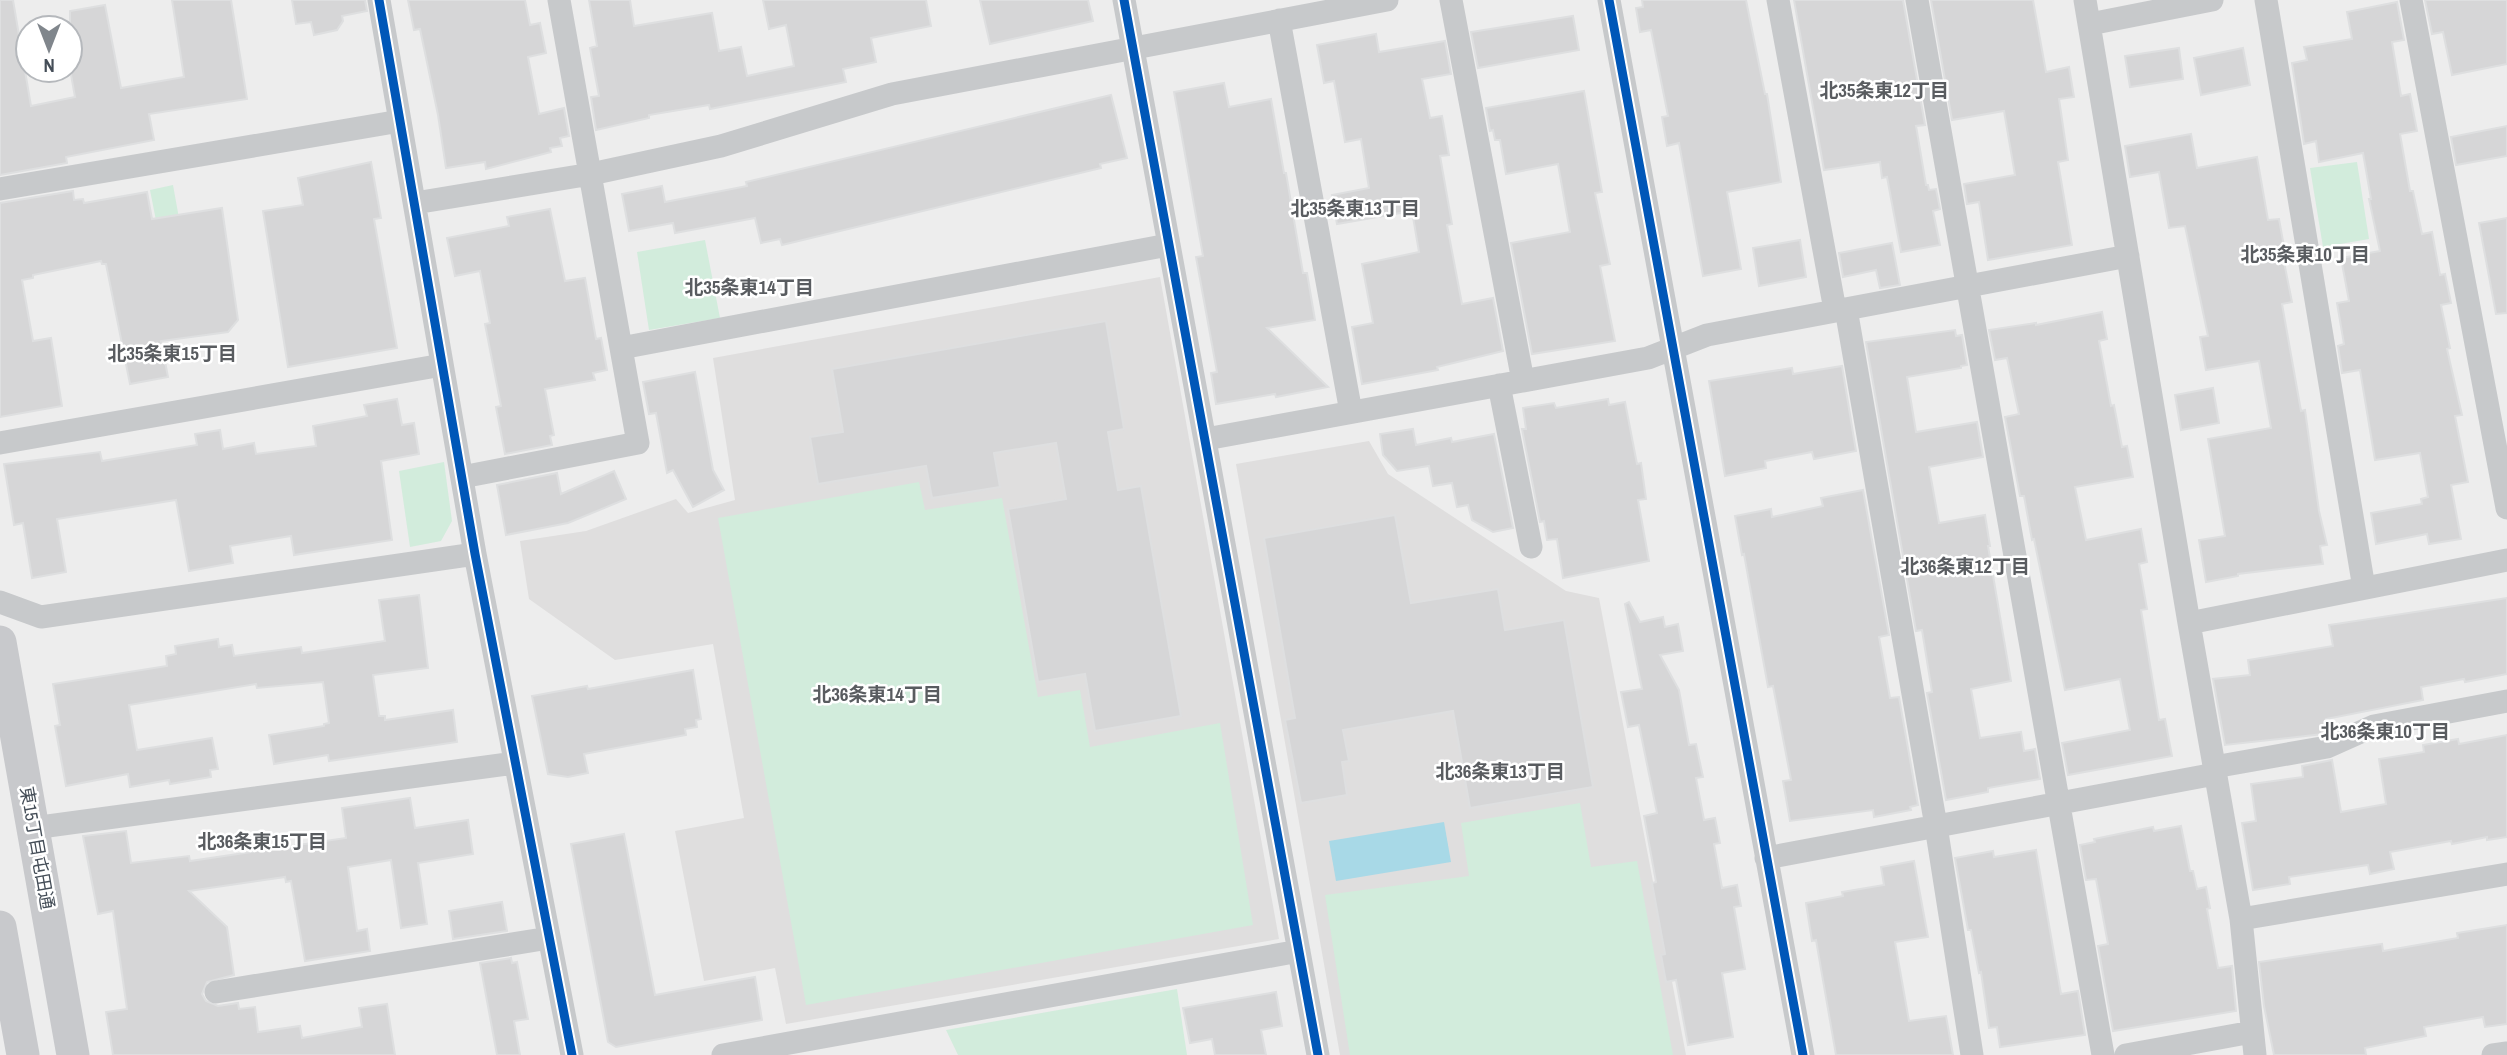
<svg xmlns="http://www.w3.org/2000/svg" width="2507" height="1055" viewBox="0 0 2507 1055" font-family="'Archivo Narrow','Noto Sans JP',sans-serif">
  <style>
    .education { fill: #dfdede }
    .green { fill: #d2ecdc }
    .water { fill: #a8d9e7 }
    .building { fill: #d6d6d7; stroke: #dedfe0; stroke-width: 2 }
    .lines { fill: none; stroke-linecap: round; stroke-linejoin: round }
    .street { stroke: #c7c9cb; stroke-width: 23 }
    .secondary { stroke: #c8c9cc; stroke-width: 33 }
    .cycleway-casing { stroke: #fff; stroke-width: 13 }
    .cycleway { stroke: #0057b8; stroke-width: 9 }
    .labels { text-anchor: middle; stroke-width: 5; stroke-linejoin: round; paint-order: stroke }
    .street-label { font-size: 18px; fill: #454e58; stroke: #fff }
    .neighbourhood-label { font-size: 19px; font-weight: bold; fill: #595c60; stroke: #fff }
  </style>
  <rect width="100%" height="100%" fill="#ededed"/>
  <path class="education" d="M1160 277 1279 939 786 1024 775 968 704 981 675 831 744 818 713 644 615 660 529 599 520 541 586 531 676 499 688 513 735 500 713 358Z
    M1369 441 1388 474 1566 591 1599 598 1686 1055H1340L1236 464Z"/>
  <path class="green" d="M2357 162 2369 239 2323 247 2310 168Z
    M173 185 186 257 164 261 150 190Z
    M705 240 720 318 649 330 637 252Z
    M444 462 452 521 441 541 410 547 399 471Z
    M919 482 925 510 1002 498 1038 697 1080 690 1090 747 1220 723 1253 925 806 1005 718 518Z
    M1580 803 1591 867 1637 861 1673 1055H1350L1325 895 1469 876 1461 823Z
    M1177 989 1187 1055H958L946 1030Z"/>
  <path class="water" d="M1444 822 1451 862 1336 881 1329 841Z"/>
  <path class="building" d="M0 0H13L31 106 75 97 70 69V11L105 5 121 88 184 77 172 0H231L247 99 149 114 154 140 66 157 67 163 0 175Z
    M292 0H365L367 11 342 16 343 21 337 30 314 35 311 22 296 24Z
    M408 0H525L530 25 540 23 546 53 528 57 539 114 564 108 569 136 560 138 562 146 550 148 551 152 486 169 485 162 446 168 438 115 420 29 414 30Z
    M589 0H630L634 26 712 13 719 51 741 47 747 76 794 66 786 25 769 29 763 0H926L931 26 871 38 876 62 843 69 846 82 710 109 709 105 649 115V118L596 130 591 97 599 96 590 48 597 46Z
    M980 0H1088L1093 21 990 44Z
    M1642 0H1746L1765 94H1767L1781 182 1727 192 1741 269 1703 276 1679 143 1667 146 1662 117 1668 116 1651 30 1640 32 1636 8 1643 7Z
    M1794 0H1903L1925 125 1916 126 1926 185H1928L1929 190 1936 189 1940 209 1933 211 1940 245 1901 252 1887 177 1882 178 1880 162 1824 170Z
    M1931 0H2033L2046 72 2069 67 2074 97 2059 99 2068 160 2058 162 2072 245 1988 260 1979 202 1967 204 1964 184 2015 175 2004 111 1952 120Z
    M2425 0H2507V64L2452 75 2443 32 2432 34Z
    M2397 2 2404 40 2392 42 2401 96 2410 94 2417 131 2400 134 2410 191H2413L2422 234 2432 232 2440 275 2445 274 2451 303 2441 305 2450 348 2447 349 2462 415 2455 416 2468 482 2451 485 2461 539 2429 544 2427 534 2376 544 2371 513 2422 504 2421 499 2428 497 2420 453 2375 460 2360 370 2342 373 2338 346 2344 344 2337 303 2349 301 2341 258 2380 251 2369 199H2371L2363 153 2319 162 2316 141 2304 144 2292 63 2307 60 2304 47 2352 39 2347 12Z
    M1573 16 1579 50 1478 68 1471 32Z
    M1376 34 1379 52 1445 41 1451 74 1422 79 1430 118 1442 116 1449 155 1440 156 1452 224 1447 225 1462 304 1493 298 1503 351 1437 367 1438 370 1362 384 1352 327 1373 323 1362 264 1419 252 1412 211 1337 224 1332 195 1369 188 1361 139 1345 142 1334 81 1324 83 1317 45Z
    M2179 48 2183 79 2130 87 2125 56Z
    M2243 48 2250 85 2201 95 2194 58Z
    M1224 83 1229 107 1271 99 1284 173H1286L1303 273H1307L1315 320 1267 328 1328 387 1276 397 1275 394 1216 404 1211 373 1217 372 1196 257 1203 256 1174 92Z
    M1584 91 1602 192 1595 193 1610 264 1600 266 1615 341 1532 354 1511 243 1570 232 1558 164 1506 174 1500 140H1495L1493 130 1490 131 1486 108Z
    M1111 95 1127 158 1100 164 1101 168 782 245 780 239 761 243 755 218 675 233 673 223 629 231 622 194 662 186 665 202 747 186 746 182Z
    M2507 126V156L2456 165 2451 137Z
    M2191 134 2197 168 2257 157 2268 220 2279 219 2285 252H2282L2292 302 2282 304 2301 411 2305 410 2319 511 2327 545 2320 546 2323 564 2238 574V576L2206 582 2199 540 2225 536 2208 439 2271 428 2259 361 2206 370 2200 337 2208 336 2185 226 2169 228 2159 172 2130 177 2125 146Z
    M371 162 381 218 374 219 397 348 288 367 263 211 303 205 298 178Z
    M73 191 74 200 83 199 84 203 147 192 152 219 222 208 238 320 228 332 161 341 168 377 130 384 106 264H102L101 261 33 275V278L22 280 33 341 51 338 62 406 0 417V203Z
    M550 209 565 281 585 278 596 339 601 338 607 370 593 373 595 380 545 389 554 435 550 436 552 445 505 454 496 407 501 406 485 324 490 323 480 271 455 276 447 238 509 226 507 217Z
    M2507 218V313L2496 314 2479 223Z
    M1800 240 1806 277 1759 286 1753 248Z
    M1892 243 1900 285 1880 288 1876 270 1843 277 1839 253Z
    M2102 312 2107 339 2099 341 2111 406 2114 405 2122 447 2127 446 2133 477 2075 487 2086 540 2141 529 2147 562 2139 564 2147 609 2141 610 2159 720 2165 719 2172 756 2068 775 2062 743 2130 730 2120 679 2065 690 2034 539 2032 540 2024 496H2020L2005 417 2019 414 2007 358 1995 360 1989 330 2036 323V325Z
    M1106 321 1124 429 1108 432 1118 490 1141 486 1181 716 1095 731 1085 674 1038 682 1008 509 1066 499 1056 443 994 453 1000 487 932 498 926 466 818 484 810 437 843 432 832 369Z
    M1955 330 1956 336 1962 335 1967 365 1961 366V368L1907 377 1916 432 1977 422 1983 457 1929 467 1939 523 1985 515 1990 546H1988L2011 681 1971 689 1980 738 2021 732 2024 751 2035 749 2040 779 1988 788V792L1946 800 1927 693 1932 692 1922 630 1916 631 1866 342Z
    M1842 366 1856 451 1814 459 1812 452 1765 461 1766 468 1725 476 1709 381 1792 368 1793 374Z
    M695 372 713 470 724 490 693 507 673 470 667 473 656 413 649 414 643 382Z
    M2213 388 2219 423 2181 430 2175 395Z
    M397 399 402 425 414 423 419 454 381 461 392 540 294 555 291 536 230 546 233 563 189 571 176 500 57 519 66 572 32 578 23 523 14 525 4 464 100 452 102 461 197 445 195 434 220 430 223 449 254 443 256 454 316 446 313 426 367 416 364 405Z
    M1608 399 1609 405 1625 402 1637 464 1641 463 1646 499 1638 500 1649 561 1563 578 1557 539 1547 540 1544 521 1540 522 1522 429H1526L1523 408 1554 403 1556 408Z
    M1413 429 1416 445 1451 438 1452 442 1494 434 1513 528 1493 532 1472 520 1468 505 1457 507 1452 483 1433 486 1429 466 1397 471 1383 455 1380 434Z
    M614 471 626 499 568 523 506 535 497 485 557 473 561 494Z
    M1863 490 1889 635 1879 637 1890 698 1899 697 1918 805 1910 807 1911 810 1874 817 1873 810 1790 821 1783 781 1791 780 1773 686 1768 687 1744 554 1742 555 1735 516 1771 509 1772 517 1823 506 1821 498Z
    M1395 515 1411 603 1498 589 1505 630 1564 620 1593 787 1470 808 1453 711 1343 730 1349 761 1342 762 1347 795 1301 803 1285 720 1295 718 1264 538Z
    M419 595 428 668 373 675 379 716H385V720L453 710 457 742 329 761 328 755 274 764 269 735 324 726V724L329 723 323 682 257 688 256 684 129 705 137 750 212 738 218 769 210 770 211 777 170 784 169 780 130 787 128 774 66 786 55 726 60 725 53 684 167 666 166 656 176 654 175 646 218 639 219 647 232 645 234 656 301 647 302 653 385 641 379 600Z
    M2507 598V674L2465 682 2464 679 2421 687 2423 700 2326 719 2328 731 2323 734 2225 745 2213 679 2250 675 2248 660 2333 646 2329 625Z
    M1629 602 1640 622 1663 617 1665 627 1678 624 1683 651 1660 655 1679 690 1689 745 1696 744 1703 777 1696 778 1704 820 1715 818 1720 843 1714 844 1722 888 1737 885 1741 906 1734 907 1745 969 1722 973 1733 1037 1688 1045 1676 980 1666 982 1661 955 1665 954 1652 883 1656 882 1644 816 1657 813 1639 725 1628 727 1621 692 1642 689 1625 604Z
    M693 670 701 719 696 720 697 727 685 729 686 735 584 754 588 773 568 777 548 774 532 696 587 686 588 689Z
    M2507 735V837L2487 840V837L2452 844 2451 841 2390 852 2394 869 2370 874 2368 865 2289 877 2290 884 2253 890 2242 823 2256 821 2251 784 2303 777 2302 766 2332 760 2341 812 2386 804 2379 759 2424 752 2423 745 2458 739 2459 744Z
    M410 798 415 828 468 820 473 854 418 863 427 924 401 928 391 860 348 867 357 931 367 929 370 951 305 961 291 881 286 882 285 877 189 891 227 927 234 975 207 982 202 994 206 1001 218 1006 238 1003 239 1009 255 1007 258 1032 300 1026 302 1038 362 1027 359 1008 387 1004 395 1055H113L106 1012 127 1009 113 911 98 914 83 836 126 831 131 863 189 856 190 861 346 838 342 808Z
    M2181 826 2190 871H2193L2197 889 2206 887 2210 908 2207 909 2218 968 2232 966 2236 1011 2113 1031 2098 946 2108 944 2096 879 2086 880 2080 845 2095 842 2094 839 2153 827 2154 831Z
    M624 834 655 995 755 977 762 1020 616 1047 608 1042 571 844Z
    M2036 850 2061 994 2078 991 2085 1035 2000 1047 1997 1027 1989 1028 1981 972 1979 973 1971 930H1968L1955 858 1993 851 1994 857Z
    M1914 861 1928 937 1895 942 1909 1021 1946 1016 1953 1055H1836L1816 940 1812 941 1806 903 1843 896 1842 892 1884 885 1881 867Z
    M502 902 507 931 453 939 449 911Z
    M2507 925V1024L2485 1027 2483 1017 2424 1027 2426 1036 2365 1048 2366 1055H2274L2264 1006 2259 962 2382 944 2383 951 2458 938 2457 933Z
    M511 958 512 963 517 962 528 1019 514 1021 520 1055H497L480 963Z
    M1276 992 1282 1026 1261 1030 1266 1055H1215L1212 1039 1190 1043 1183 1008Z"/>
  <g class="lines">
    <path class="street" d="M379 0 475 554 572 1055
      M559 0 621 348
      M1124 0 1318 1055
      M1451 0 1523 381
      M1609 0 1803 1055
      M1778 0 1835 310
      M1917 0 2103 1055
      M2085 0 2189 623 2241 919 2255 1055
      M2266 0 2364 588
      M2411 0 2507 508
      M1279 20 1351 412
      M2090 24 2212 0
      M0 189 400 121
      M415 203 591 174 721 146 892 94 1387 0
      M1846 309 1936 826 1972 1055
      M1499 385 1531 547
      M1206 439 1648 358 1707 335 2128 256
      M0 443 442 365
      M462 477 638 443 621 348 1168 245
      M0 602 41 617 475 554
      M2189 623 2507 560
      M2214 767 2327 747 2374 726 2507 701
      M33 828 515 763
      M1766 858 2215 774
      M2241 919 2507 874
      M216 992 549 938
      M723 1055 1299 951
      M2126 1055 2252 1032
      M2493 1055 2507 1053"/>
    <path class="secondary" d="M0 642 73 1055
      M0 927 23 1055"/>
    <g class="cycleway-casing">
      <path id="cycleway" d="M379 0 475 554 572 1055
        M1124 0 1318 1055
        M1609 0 1803 1055"/>
    </g>
    <use href="#cycleway" class="cycleway"/>
  </g>
  <g class="labels">
    <g class="street-label">
      <text transform="translate(37 848) rotate(80)" y="6">東15丁目屯田通</text>
    </g>
    <g class="neighbourhood-label">
      <text x="1884" y="97">北35条東12丁目</text>
      <text x="1355" y="215">北35条東13丁目</text>
      <text x="2305" y="261">北35条東10丁目</text>
      <text x="749" y="294">北35条東14丁目</text>
      <text x="172" y="360">北35条東15丁目</text>
      <text x="1965" y="573">北36条東12丁目</text>
      <text x="877" y="701">北36条東14丁目</text>
      <text x="2385" y="738">北36条東10丁目</text>
      <text x="1500" y="778">北36条東13丁目</text>
      <text x="262" y="848">北36条東15丁目</text>
    </g>
  </g>
  <g transform="translate(49 49) rotate(180)"><circle r="33" fill="#ffffff" stroke="#b5b8bc" stroke-width="2"/>
  <path d="M0-5L12 26L0 18L-12 26Z" fill="#80868c"/>
  <text y="-10" font-size="19" font-weight="bold" text-anchor="middle" fill="#454e58">N</text>
  </g>
</svg>
